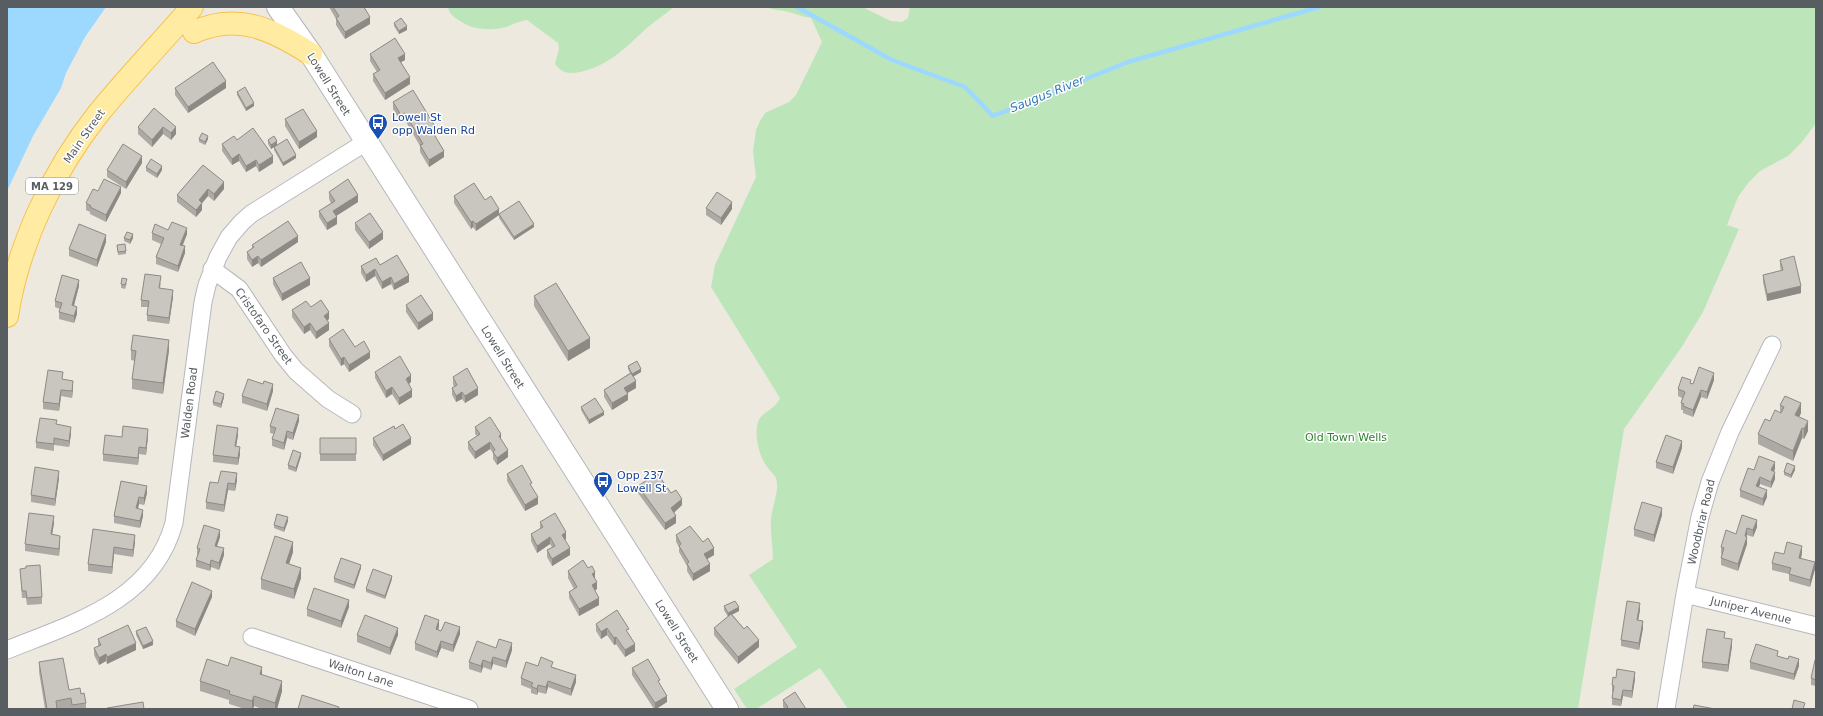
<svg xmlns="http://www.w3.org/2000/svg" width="1823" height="716" viewBox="0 0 1823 716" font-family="'DejaVu Sans',sans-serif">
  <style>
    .green { fill: #bce6ba }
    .water { fill: #9dd8ff }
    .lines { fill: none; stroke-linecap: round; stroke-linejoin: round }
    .stream { stroke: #9dd8ff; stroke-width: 4.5 }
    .street-casing { stroke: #b5b8bd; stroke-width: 19 }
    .secondary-casing { stroke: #b3b8bd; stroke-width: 24 }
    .primary-casing { stroke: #f8c14d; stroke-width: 24 }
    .street { stroke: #fff; stroke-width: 17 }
    .secondary { stroke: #fff; stroke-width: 22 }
    .primary { stroke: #ffeca2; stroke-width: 22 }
    .wall { fill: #ada9a4 }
    .shaded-wall { fill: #8d8a86 }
    .building { fill: #c9c5bf; stroke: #8d8a86 }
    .labels { text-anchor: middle; stroke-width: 3; stroke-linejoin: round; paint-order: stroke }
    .shield { fill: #fff; stroke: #8a8e90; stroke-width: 1 }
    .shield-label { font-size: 10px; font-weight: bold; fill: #585d61 }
    .street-label { font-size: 11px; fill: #585d61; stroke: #fff }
    .transit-label { font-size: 11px; fill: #164399; stroke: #fff; text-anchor: start }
    .park-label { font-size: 11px; fill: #2f822f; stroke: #fff }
    .water-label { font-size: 12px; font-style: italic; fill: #3779b5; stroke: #fff }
  </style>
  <rect width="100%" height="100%" fill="#ede9df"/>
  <path class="green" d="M448 7H674C666 14 656 20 647 28 627 46 611 64 584 71 572 74 563 75 555 64L559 49 558 43 527 20C519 21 514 24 506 27 491 31 473 30 460 21 454 17 449 14 448 7Z
    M766 7H865L866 9 891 21 902 22 908 18 910 7H1816V123L1802 142 1788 156 1760 171 1749 182 1738 197 1727 225 1739 229 1703 312 1681 348 1624 429 1578 709H848L820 668 756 709H747L734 689 797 647 749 575 773 559C773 542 768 525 773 508 775 499 779 487 776 478 774 474 770 471 768 468 759 457 754 436 758 422 761 412 775 410 780 398L711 287 715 265 756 177 753 151 756 130 760 121 765 113 789 102 796 95 822 42 811 18C803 17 800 15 792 13 784 10 775 11 766 7Z"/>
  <path class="water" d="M7 7H106L85 37 66 73 61 88 33 136 7 191Z"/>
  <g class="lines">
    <path class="stream" d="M797 7 892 60 965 87 993 116 1128 62 1319 7"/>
    <g class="street-casing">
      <path id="street" d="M212 269 239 289 283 355 296 371 328 399 352 414
        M1685 594 1816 626
        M252 637 469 709
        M7 650C74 623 153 601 174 523L203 302 207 285 218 257 229 237 242 222 251 214 366 142
        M1666 709 1685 594 1700 517 1710 482 1730 432 1772 345"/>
    </g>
    <g class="secondary-casing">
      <path id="secondary" d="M278 7 311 54 727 709"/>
    </g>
    <g class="primary-casing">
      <path id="primary" d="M194 32C239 12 273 30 311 54
        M7 316C18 244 53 171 98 114 128 77 161 43 192 7"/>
    </g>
    <use href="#street" class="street"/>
    <use href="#secondary" class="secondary"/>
    <use href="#primary" class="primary"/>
  </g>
  <path class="wall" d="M329 7H364L370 24 345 39 336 25V19Z
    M394 23 407 30 399 34 394 26Z
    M370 54 405 60 401 62 410 84 385 100 373 81V74L377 72 370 61Z
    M175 88H226L188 113 175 95Z
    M237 92 254 106 246 111 237 95Z
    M393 102 436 135 435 136 444 157 429 167 420 152V146L405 120 401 122 393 109Z
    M154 108 176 134 171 140 163 134 152 147 138 134V127Z
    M285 119 317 137 299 149 285 126Z
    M199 139H208L205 145 199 142Z
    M237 140 273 163 259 172 256 166 246 172 239 161 232 165 222 151V144Z
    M268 140 277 145 296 158 283 166 274 150V147L271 149 268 144Z
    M142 163 126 189 107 177V170Z
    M203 165 224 189 214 201 208 196 202 203V210L196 217 177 202V195Z
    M146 167 162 170 157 178 146 171Z
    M98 191 121 193 106 222 90 214V212L86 210V203Z
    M329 192 358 202 336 216 337 224 327 230 319 217V211L331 203 329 199Z
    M454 196 485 200 499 215 476 231 473 227 471 229 454 203Z
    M706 208 732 209 721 225 706 215Z
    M499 214 534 227 514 240 499 218Z
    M355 223 383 239 369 249 355 230Z
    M168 230 187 234 183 245 185 253 178 272 156 264V257L161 244 152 240V233Z
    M124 238H133L130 244 124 241Z
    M106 242 97 267 69 256V249Z
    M298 242 261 267 258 263 252 267 247 259V252L252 249V245Z
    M117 245 126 251V254L118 255Z
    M1780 260 1801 293 1767 301 1763 282V275L1781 271 1780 266Z
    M380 265 409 282 394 290 391 284 382 289 375 276 366 282 361 273V266Z
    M273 278 310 285 282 301 273 284Z
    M127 283 125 289 121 288V284Z
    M161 283 160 288 173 297 169 324 147 321V315L148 307H141V300Z
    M79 286 74 306 77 314 74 323 59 319V312L60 309 55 307V301Z
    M534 296 590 348 568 361 534 306Z
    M406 305 433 320 418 330 406 312Z
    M311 307 329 319 327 320 329 330 316 339 310 330 304 334 292 317V310Z
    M329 339 355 347 370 358 349 372 344 364 341 366 329 346Z
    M131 350H169L163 394 132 389V379L135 361 131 360Z
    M628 366 641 372 633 377 636 388 627 393 628 400 612 410 604 397V390L630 373 628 369Z
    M375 372 411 382 409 384 412 397 399 405 392 394 386 398 375 378Z
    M453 377 478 395 465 403 462 399 456 402 452 395V388L454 387 453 384Z
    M63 379 73 388 72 398 61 396 59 411 43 409V402Z
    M1714 380 1707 399 1701 397 1693 417 1683 413V410H1681V403L1682 398 1678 396V389L1691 383 1693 384Z
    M273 391 267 411 242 403V396Z
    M224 397 221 408 213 405V402Z
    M1780 405 1801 413 1799 417 1808 431 1804 439 1802 438 1793 461 1758 444V434L1770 421 1780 413Z
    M581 407 604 415 589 424 581 410Z
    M299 421 293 440 287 438 284 450 272 446V439L274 434 270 433V426Z
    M57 424 71 434 69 447 54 445V451L36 448V442Z
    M475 427 501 440 508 457 497 465 493 459V453L490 449 475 459 468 449V442L477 436 475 434Z
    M395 429 411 444 383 461 373 445V438Z
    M238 435 236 446 240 454 238 465 213 462V455Z
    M148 436 146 455 139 454 138 465 103 461V454L122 437Z
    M320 438H356V461H320Z
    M1682 448 1673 474 1656 468V462Z
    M301 456 296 472 288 469V465Z
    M1775 469 1774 471 1775 479 1771 488 1760 484 1759 487 1767 497 1763 506 1740 497V490L1754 470Z
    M1795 470 1791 478 1784 475V472Z
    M507 474 532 488 538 504 525 511 507 481Z
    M59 478 55 506 31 502V495Z
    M237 480 235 491 228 490 224 512 206 509V502L218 483Z
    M121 481 147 493 144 505 139 504 138 509 143 516 140 528 114 523V516Z
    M638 486 671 493 682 505 674 513 676 523 665 530 638 493Z
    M1662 515 1654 542 1634 536V529Z
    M1742 515 1757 527 1753 537 1747 535V544L1738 571 1721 565V558L1722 555 1721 554V547L1736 534Z
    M288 521 284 532 274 528V525Z
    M540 522 566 539 565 540 570 555 552 566 547 557V550L552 547 550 544 537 553 531 541V534L540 529Z
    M54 523 52 534 60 542 59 556 25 551V544Z
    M93 529 135 542 133 557 114 554 112 574 88 571V564Z
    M676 535 714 555 707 559 710 571 693 581 687 571V566L679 552V547L676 542Z
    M220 537 217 546 224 555 219 570 211 567 210 571 196 567V560L198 555H197V548Z
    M293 552 289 564 301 578 294 599 261 589V579Z
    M1802 553 1801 559 1815 569 1810 587 1789 581V574L1772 570V563L1784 554Z
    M361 568 354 589 334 582V578Z
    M588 568 595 579 597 589 595 590 599 605 579 616 569 598V592L574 589 568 578V571Z
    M20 569 42 597V604L27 605 26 598H22Z
    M392 579 385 599 366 592V589Z
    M212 597 195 636 176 627V621Z
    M724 606 739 611 732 614 759 647 738 664 714 635V628L728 617 724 610Z
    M349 607 341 628 307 616V609Z
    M1640 610 1638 620 1643 628 1639 650 1621 646V640Z
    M596 624 629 634 635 651 625 657 616 644 614 645 607 635 601 639 596 631Z
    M439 627 438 629 441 631 460 634 453 652 441 648 437 658 415 650V643Z
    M136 631 153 645 143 649 136 635Z
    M357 635H398L390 655 357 642Z
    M98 639 136 650 107 664 106 661 99 665 94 655V648L98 647Z
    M1732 646 1728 672 1702 668V662Z
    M496 648 512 650 506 668 493 664 491 670 483 667 481 673 469 669V662Z
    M1778 656 1799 666 1794 680 1750 669V662Z
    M1816 661V686L1811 685V678Z
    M39 662 69 690 81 694 86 703V709H71V708L68 709H45L39 672Z
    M228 666 262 675 282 691 277 709H262L254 706 253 709H245L229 704V700L200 691V681Z
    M538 666 553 667 576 682 571 696 548 687 546 694 538 692 537 695 531 693V689L521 685V678Z
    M632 668 660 685 667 702 656 709H654L632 675Z
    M1635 679 1632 698 1623 696 1621 706 1612 705V698L1613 692H1612V685Z
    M783 700 806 709H785L783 707Z"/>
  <path class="shaded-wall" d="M370 17V24L345 39V32Z
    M407 26V30L399 34V31Z
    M405 54V60L398 64V58Z
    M410 77V84L385 100V93Z
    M226 81V88L188 113V107Z
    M254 103V106L246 111V108Z
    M405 113V120L401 122V115Z
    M163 127V134L152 147V140Z
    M176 127V134L171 140V133Z
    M436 128V135L432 138V131Z
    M317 131V137L299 149V142Z
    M208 136V139L205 145V142Z
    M277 141V145L271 149V145Z
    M444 151V157L429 167V160Z
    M239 154V161L232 165V159Z
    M296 155V158L283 166V163Z
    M142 156V163L126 189V182Z
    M273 156V163L259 172V165Z
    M256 160V166L246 172V166Z
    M162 166V170L157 178V174Z
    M224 182V189L214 201V194Z
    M121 187V193L106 222V215Z
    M208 189V196L199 207V200Z
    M358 195V202L333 218V211Z
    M732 202V209L721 225V218Z
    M202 203V210L196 217V210Z
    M499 209V215L476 231V224Z
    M337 217V224L327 230V223Z
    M473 221V227L471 229V222Z
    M534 224V227L514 240V237Z
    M187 228V234L180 251V245Z
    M383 232V239L369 249V242Z
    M133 234V238L130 244V240Z
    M106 235V242L97 267V260Z
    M298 236V242L261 267V260Z
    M185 246V253L178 272V266Z
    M258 256V263L252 267V260Z
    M375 269V276L366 282V275Z
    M409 275V282L394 290V284Z
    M391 277V284L382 289V282Z
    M310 278V285L282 301V294Z
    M79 280V286L72 312V305Z
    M1801 286V293L1767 301V294Z
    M173 290V297L169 324V318Z
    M77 307V314L74 323V316Z
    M329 312V319L324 323V316Z
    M433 313V320L418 330V323Z
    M310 323V330L304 334V327Z
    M329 323V330L316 339V332Z
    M590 338V348L568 361V351Z
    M169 340V350L163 394V383Z
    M370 352V358L349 372V365Z
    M344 357V364L341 366V359Z
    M641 369V372L632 377V374Z
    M1714 373V380L1707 399V392Z
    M411 375V382L406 386V379Z
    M73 381V388L72 398V391Z
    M636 381V388L624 395V388Z
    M273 384V391L267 411V404Z
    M392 387V394L386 398V391Z
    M478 388V395L465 403V396Z
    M61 390V396L59 411V404Z
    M412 390V397L399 405V398Z
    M1701 390V397L1693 417V410Z
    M462 392V399L456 402V396Z
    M224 394V397L221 408V404Z
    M628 394V400L612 410V403Z
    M1801 403V413L1795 425V415Z
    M604 412V415L589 424V420Z
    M299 415V421L293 440V433Z
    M1808 421V431L1804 439V429Z
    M71 427V434L69 447V441Z
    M238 428V435L235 453V446Z
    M1802 428V438L1793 461V451Z
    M148 429V436L146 455V448Z
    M287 431V438L284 450V443Z
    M501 434V441L499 436Z
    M411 438V444L383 461V455Z
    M1682 441V448L1673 474V467Z
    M490 442V449L475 459V452Z
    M139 447V454L138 465V458Z
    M240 447V454L238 465V458Z
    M508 450V457L497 465V458Z
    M301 453V456L296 472V468Z
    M1775 462V469L1771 477V470Z
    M1795 466V470L1791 478V475Z
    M59 471V478L55 506V499Z
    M1775 472V479L1771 488V482Z
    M237 473V480L235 491V484Z
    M1760 477V484L1756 493V486Z
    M228 483V490L224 512V505Z
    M147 486V493L144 505V498Z
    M1767 490V497L1763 506V499Z
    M139 497V504L136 515V508Z
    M538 497V504L525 511V505Z
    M682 499V505L671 515V508Z
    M1662 508V515L1654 542V535Z
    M143 510V516L140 528V521Z
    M54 516V523L51 541V534Z
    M676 516V523L665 530V523Z
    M288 517V521L284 532V528Z
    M1757 520V527L1753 537V530Z
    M1747 528V535L1745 543V536Z
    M220 530V537L215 552V546Z
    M566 532V539L562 542V535Z
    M135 535V542L133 557V550Z
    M60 536V542L59 556V549Z
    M550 537V544L537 553V546Z
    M1747 537V544L1738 571V564Z
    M293 542V552L286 573V563Z
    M1802 546V553L1799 565V558Z
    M114 547V554L112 574V567Z
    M224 548V555L219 570V563Z
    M570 548V555L552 566V559Z
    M714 548V555L704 561V554Z
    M211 560V567L210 571V565Z
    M1815 562V569L1810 587V580Z
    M710 564V571L693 581V574Z
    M361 565V568L354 589V585Z
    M301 568V578L294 599V589Z
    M595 572V579L592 574Z
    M392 576V579L385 599V596Z
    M597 582V589L592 592V585Z
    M212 591V597L195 636V629Z
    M599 598V605L579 616V609Z
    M349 600V607L341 628V621Z
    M1640 603V610L1637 627V620Z
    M739 607V611L728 617V613Z
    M439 620V627L436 635V629Z
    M1643 621V628L1639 650V643Z
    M460 627V634L453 652V645Z
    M398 628V635L390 655V648Z
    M607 628V635L601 639V632Z
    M616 637V644L614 645V638Z
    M1732 639V646L1728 672V665Z
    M759 640V647L738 664V657Z
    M153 641V645L143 649V646Z
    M441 641V648L437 658V652Z
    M136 643V650L107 664V657Z
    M512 643V650L506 668V661Z
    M635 644V651L625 657V650Z
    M106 654V661L99 665V658Z
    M493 657V664L491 670V663Z
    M1799 659V666L1794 680V674Z
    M483 660V667L481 673V666Z
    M262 667V677L260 674Z
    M1635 672V679L1632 698V691Z
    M576 675V682L571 696V689Z
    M282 681V691L277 709H275V703Z
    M548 681V687L546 694V687Z
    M538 685V692L537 695V689Z
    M1623 690V696L1621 706V700Z
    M254 696V706L253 709H252V701Z
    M667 696V702L656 709H655V703Z"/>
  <path class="building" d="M333 7H364L370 17 345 32 336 18 339 16Z
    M401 18 407 26 399 31 394 23Z
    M395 38 405 54 398 58 410 77 385 93 373 74 380 70 370 54Z
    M213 62 226 81 188 107 175 88Z
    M245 87 254 103 246 108 237 92Z
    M413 90 436 128 432 131 444 151 429 160 420 145 423 144 405 113 401 115 393 102Z
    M154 108 176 127 171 133 163 127 152 140 138 127Z
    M303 109 317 131 299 142 285 119Z
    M253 128 273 156 259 165 256 160 246 166 239 154 232 159 222 144 234 136 237 140Z
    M202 133 208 136 205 142 199 139Z
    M274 136 277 141 271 145 268 140Z
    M287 139 296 155 283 163 274 147Z
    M123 144 142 156 126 182 107 170Z
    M151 159 162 166 157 174 146 167Z
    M203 165 224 182 214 194 208 189 199 200 202 203 196 210 177 195Z
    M104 179 121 187 106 215 90 207 91 206 86 203 93 189 98 191Z
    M348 179 358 195 333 211 337 217 327 223 319 211 335 201 329 192Z
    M474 183 485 200 491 196 499 209 476 224 473 221 471 222 454 196Z
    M717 192 732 202 721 218 706 208Z
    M519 201 534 224 514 237 499 214Z
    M370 213 383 232 369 242 355 223Z
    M288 221 298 236 261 260 258 256 252 260 247 252 254 247 252 245Z
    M172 222 187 228 180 245 185 246 178 266 156 257 164 238 152 233 155 224 168 230Z
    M79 224 106 235 97 260 69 249Z
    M127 232 133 234 130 240 124 238Z
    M125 244 126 251 118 252 117 245Z
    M397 255 409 275 394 284 391 277 382 282 375 269 366 275 361 266 376 258 380 265Z
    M1794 256 1801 286 1767 294 1763 275 1783 270 1780 260Z
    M301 262 310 278 282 294 273 278Z
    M145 274 161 276 159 288 173 290 169 318 147 315 149 301 141 300Z
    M62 275 79 280 72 305 77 307 74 316 59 312 62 303 55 301Z
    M122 278 127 279 125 285 121 284Z
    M556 283 590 338 568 351 534 296Z
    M421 295 433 313 418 323 406 305Z
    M321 300 329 312 324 316 329 323 316 332 310 323 304 327 292 310 306 301 311 307Z
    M343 329 355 347 364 341 370 352 349 365 344 357 341 359 329 339Z
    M133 335 169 340 163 383 132 379 136 351 131 350Z
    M400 356 411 375 406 379 412 390 399 398 392 387 386 391 375 372Z
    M637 361 641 369 632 374 628 366Z
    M1699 367 1714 373 1707 392 1701 390 1693 410 1683 406 1684 404 1681 403 1685 392 1678 389 1682 377 1691 380 1690 383 1693 384Z
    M467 368 478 388 465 396 462 392 456 396 452 388 457 385 453 377Z
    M48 370 63 372 62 379 73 381 72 391 61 390 59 404 43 402Z
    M631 373 636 381 624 388 628 394 612 403 604 390Z
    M248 379 263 384 264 381 273 384 267 404 242 396Z
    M216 391 224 394 221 404 213 402Z
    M1785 396 1801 403 1795 415 1808 421 1804 429 1802 428 1793 451 1758 434 1765 419 1770 421 1775 410 1781 413 1784 407 1780 405Z
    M595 398 604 412 589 420 581 407Z
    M276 408 299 415 293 433 287 431 284 443 272 439 276 428 270 426Z
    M490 417 501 434 499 436 508 450 497 458 493 452 495 450 490 442 475 452 468 442 480 434 475 427Z
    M40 418 57 420 56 424 71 427 69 441 54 438V444L36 442Z
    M403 424 411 438 383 455 373 438 394 426 395 429Z
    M217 425 238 428 235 446 240 447 238 458 213 455Z
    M123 426 148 429 146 448 139 447 138 458 103 454 105 435 122 437Z
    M1666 435 1682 441 1673 467 1656 462Z
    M320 438H356V454H320Z
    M293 450 301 453 296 468 288 465Z
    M1759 456 1775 462 1771 470 1775 472 1771 482 1760 477 1756 486 1767 490 1763 499 1740 490 1748 468 1754 470Z
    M1787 463 1795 466 1791 475 1784 472Z
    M522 465 532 483 530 484 538 497 525 505 507 474Z
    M35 467 59 471 55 499 31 495Z
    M221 471 237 473 235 484 228 483 224 505 206 502 210 482 218 483Z
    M657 473 671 493 676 490 682 499 671 508 676 516 665 523 638 486Z
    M121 481 147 486 144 498 139 497 136 508 143 510 140 521 114 516Z
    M1642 502 1662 508 1654 535 1634 529Z
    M29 513 54 516 51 534 60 536 59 549 25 544Z
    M555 513 566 532 562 535 570 548 552 559 547 550 555 546 550 537 537 546 531 534 543 527 540 522Z
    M277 514 288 517 284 528 274 525Z
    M1742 515 1757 520 1753 530 1747 528 1745 536 1747 537 1738 564 1721 558 1724 548 1721 547 1726 530 1736 534Z
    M204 525 220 530 215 546 224 548 219 563 211 560 210 565 196 560 200 549 197 548Z
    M690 526 703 542 708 538 714 548 704 554 710 564 693 574 687 564 689 562 679 546 681 544 676 535Z
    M93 529 135 535 133 550 114 547 112 567 88 564Z
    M275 536 293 542 286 563 301 568 294 589 261 579Z
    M1787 542 1802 546 1799 558 1815 562 1810 580 1789 574 1791 568 1772 563 1775 552 1784 554Z
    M341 558 361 565 354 585 334 578Z
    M583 560 588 568 592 566 595 572 592 574 597 582 592 585 599 598 579 609 569 592 577 587 568 571Z
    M40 565 42 597 27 598 26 591H22L20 569 26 568V566Z
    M373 569 392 576 385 596 366 589Z
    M192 582 212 591 195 629 176 621Z
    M314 588 349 600 341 621 307 609Z
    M735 601 739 607 728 613 724 606Z
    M1627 601 1640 603 1637 620 1643 621 1639 643 1621 640Z
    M617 610 629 629 626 630 635 644 625 650 616 637 614 638 607 628 601 632 596 624Z
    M731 614 744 629 747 626 759 640 738 657 714 628Z
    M365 615 398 628 390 648 357 635Z
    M425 615 439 620 436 629 441 631 445 622 460 627 453 645 441 641 437 652 415 643Z
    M128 625 136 643 107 657 106 654 99 658 94 648 101 645 98 639Z
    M146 627 153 641 143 646 136 631Z
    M1707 629 1725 632 1724 638 1732 639 1728 665 1702 662Z
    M499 639 512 643 506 661 493 657 491 663 483 660 481 666 469 662 477 641 496 648Z
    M1756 644 1778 651 1777 656 1788 659 1789 656 1799 659 1794 674 1750 662Z
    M231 657 262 667 260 674 282 681 275 703 254 696 252 701 229 694 230 691 200 681 207 659 228 666Z
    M541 657 553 662 551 667 576 675 571 689 548 681 546 687 538 685 537 689 531 686 533 683 521 678 526 662 538 666Z
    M63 658 69 690 80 688 81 694 84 693 86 703 72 705 71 698 56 701 57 709H47L39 662Z
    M648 659 660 680 658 681 667 696 655 703 632 668Z
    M1815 660 1816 661V680L1811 678Z
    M1617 669 1635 672 1632 691 1623 690 1621 700 1612 698 1614 686 1612 685 1613 677 1616 678Z
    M795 692 806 709H785L788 707 783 700Z
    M302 695 339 707V709H298Z
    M1794 700 1805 703 1803 709H1792Z
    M143 702 144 709H107V708Z
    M1694 705 1715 709H1693Z"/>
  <defs>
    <g id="bus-pin" transform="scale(1)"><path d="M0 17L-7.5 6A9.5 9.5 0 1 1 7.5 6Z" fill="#1a4fb4" stroke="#fff"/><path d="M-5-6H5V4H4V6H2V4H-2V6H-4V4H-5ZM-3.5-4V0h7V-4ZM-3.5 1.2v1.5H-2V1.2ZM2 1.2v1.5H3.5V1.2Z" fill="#fff"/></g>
  </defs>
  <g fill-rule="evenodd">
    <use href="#bus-pin" x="378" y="123"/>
    <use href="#bus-pin" x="603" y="481"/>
  </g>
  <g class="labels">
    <rect class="shield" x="26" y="178" width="52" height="16" rx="3"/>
    <g class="shield-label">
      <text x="52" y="190">MA 129</text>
    </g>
    <g class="street-label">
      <text transform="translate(329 84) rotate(58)" y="4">Lowell Street</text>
      <text transform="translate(84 136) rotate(-55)" y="4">Main Street</text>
      <text transform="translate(264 326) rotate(55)" y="4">Cristofaro Street</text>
      <text transform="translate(503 357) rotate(58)" y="4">Lowell Street</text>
      <text transform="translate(189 403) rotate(-83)" y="4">Walden Road</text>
      <text transform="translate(1701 522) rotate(-77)" y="4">Woodbriar Road</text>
      <text transform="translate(1751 610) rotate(14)" y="4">Juniper Avenue</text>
      <text transform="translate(677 631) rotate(58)" y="4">Lowell Street</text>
      <text transform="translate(361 673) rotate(18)" y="4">Walton Lane</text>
    </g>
    <g class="transit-label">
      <text x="392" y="121">Lowell St<tspan x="392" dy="13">opp Walden Rd</tspan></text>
      <text x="617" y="479">Opp 237<tspan x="617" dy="13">Lowell St</tspan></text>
    </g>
    <g class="park-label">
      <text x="1346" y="441">Old Town Wells</text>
    </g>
    <g class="water-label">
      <text transform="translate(1047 94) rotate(-22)" y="4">Saugus River</text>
    </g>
  </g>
  <rect width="1823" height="716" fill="none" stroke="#585d61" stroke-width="16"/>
</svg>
